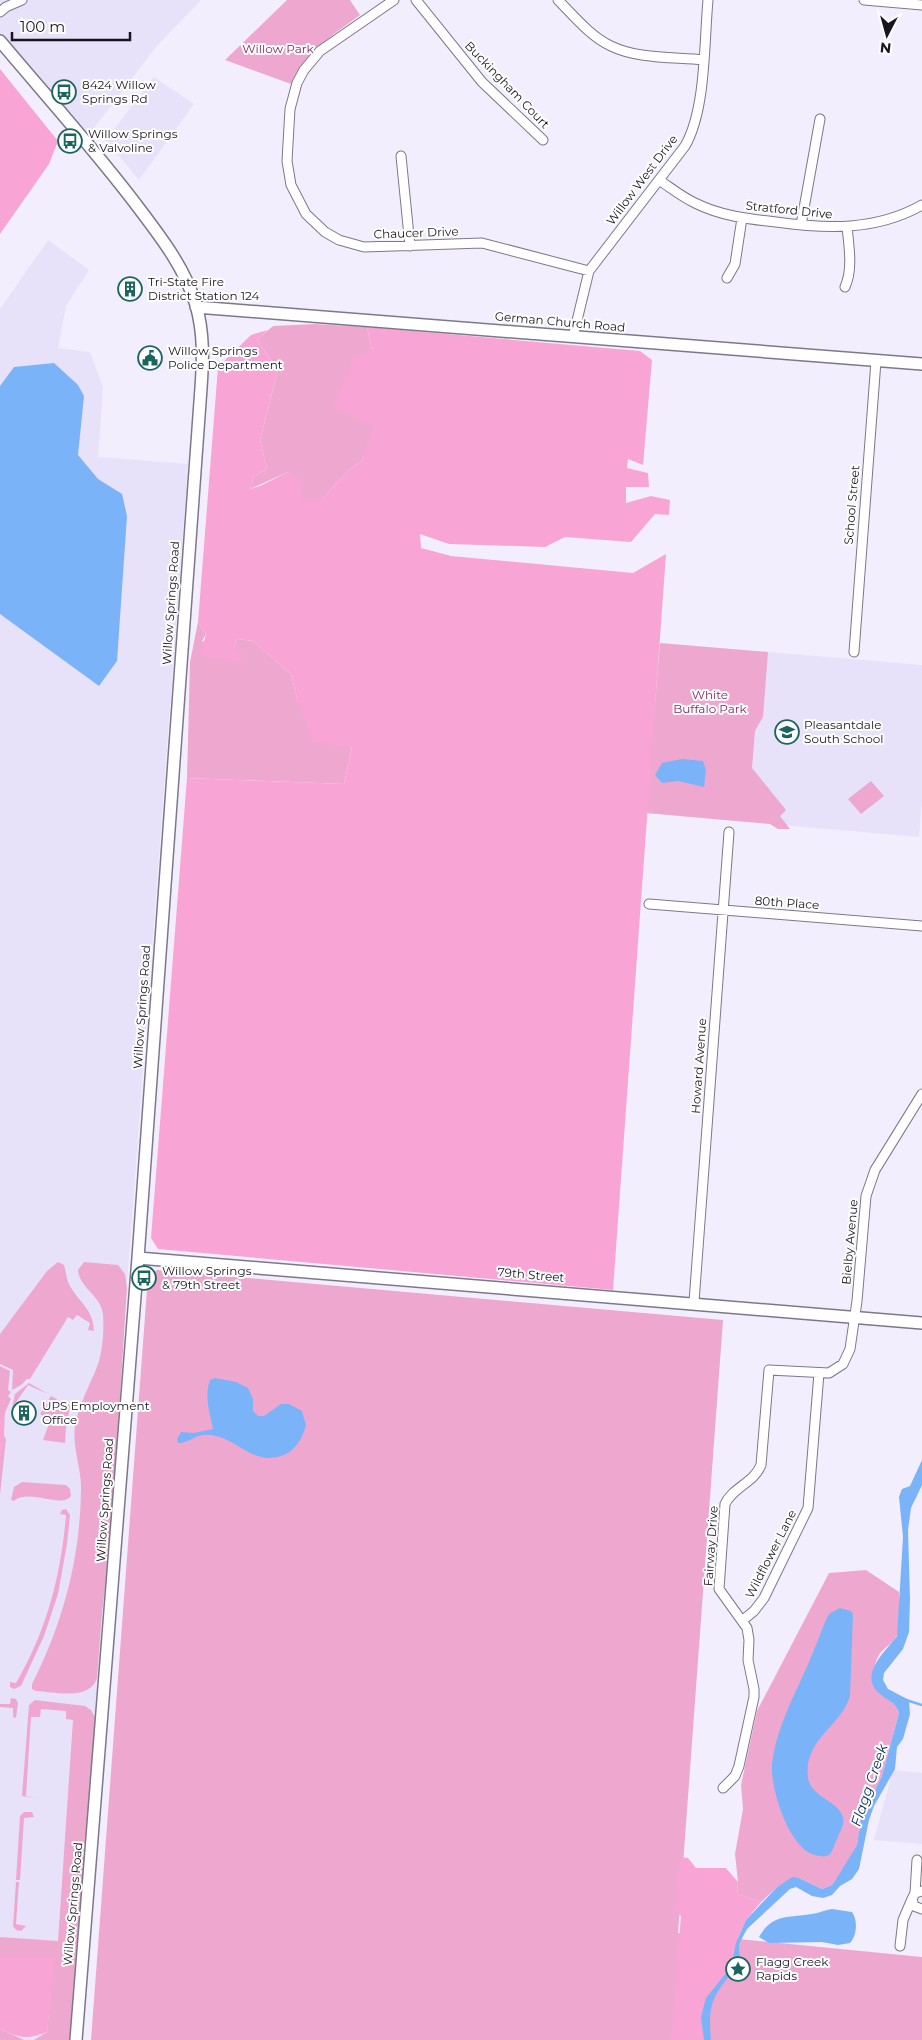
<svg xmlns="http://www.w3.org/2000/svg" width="922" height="2040" viewBox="0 0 922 2040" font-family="Montserrat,sans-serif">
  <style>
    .built { fill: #e8e1fa }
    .green { fill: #eea8d0 }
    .forest { fill: #f8a5d6 }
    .water { fill: #7ab3f8 }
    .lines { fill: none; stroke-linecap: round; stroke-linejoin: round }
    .stream { stroke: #7ab3f8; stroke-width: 2.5 }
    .street-casing { stroke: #7d7889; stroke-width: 11 }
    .secondary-casing { stroke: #7d7889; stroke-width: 14 }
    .street { stroke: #fff; stroke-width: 9 }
    .secondary { stroke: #fff; stroke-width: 11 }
    .labels { text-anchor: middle; stroke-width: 4; stroke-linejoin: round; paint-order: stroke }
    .park-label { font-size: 12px; fill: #882968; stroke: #fefefe }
    .poi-label { font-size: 12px; fill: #18161c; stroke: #fefefe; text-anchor: start }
    .street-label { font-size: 12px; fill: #18161c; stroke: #fefefe }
    .water-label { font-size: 14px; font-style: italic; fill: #052f59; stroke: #fefefe }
  </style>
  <rect width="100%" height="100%" fill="#f3eefd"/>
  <path class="built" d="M0 0H201L156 47 87 137 0 35Z
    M154 77 194 104 139 180 106 140Z
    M48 240 89 270 66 306 58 348 90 352 103 387 98 457 188 464 71 2040H0V309Z
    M660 643 922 665V799L919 837 646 813Z
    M893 1770 922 1773V1844L874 1840Z"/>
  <path class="green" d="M287 0H350L360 15C333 35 304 53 291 84L225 60Z
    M315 324 367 327 372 350 375 426 362 461 350 469 321 500H301L288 472 250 489 254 476 267 469 260 440 278 370 257 340 273 326Z
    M198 622 206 634 202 641 234 648 237 639 253 641 291 674 298 702 352 747 344 784 187 778 190 662Z
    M660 643 768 652 763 717 755 731 752 768 786 810 780 816 790 829H778L770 824 646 813Z
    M871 781 884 796 861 814 848 799Z
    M58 1262 64 1265C66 1271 66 1278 69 1284 79 1303 93 1308 94 1331L88 1330 90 1323 77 1315 73 1320 68 1317 30 1379H27L21 1385 12 1390 13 1370 0 1364V1334L47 1271Z
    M84 1262 118 1265 125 1274 127 1288 111 1537 102 1612 97 1678C90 1701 54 1692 36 1691L32 1689V1684C63 1623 80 1559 81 1491 82 1469 72 1449 75 1427 78 1406 89 1387 97 1367 103 1351 104 1330 103 1315 102 1296 79 1288 78 1270Z
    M157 1270 723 1320 678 1933 922 1957V2040H91L148 1276Z
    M0 1366 10 1371 8 1390 11 1392 8 1396 11 1399 0 1424Z
    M29 1383 48 1394 28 1385 12 1408 15 1394Z
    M51 1396 57 1399 55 1403 64 1408 68 1404 70 1406 66 1428 65 1443 43 1440 50 1421 40 1414Z
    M4 1436 6 1439 0 1495V1456Z
    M22 1482 66 1485 70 1489 71 1496C62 1509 28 1488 14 1501L11 1500 14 1487Z
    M66 1509 70 1515 67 1544 58 1594 44 1636 21 1686 14 1689 10 1687V1682L16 1683C47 1630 61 1575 66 1515L60 1514 62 1510Z
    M866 1570 899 1592C899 1606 901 1622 897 1635 893 1644 884 1647 879 1655 875 1662 871 1677 874 1685 878 1698 894 1697 899 1713L882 1776 861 1819 857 1845 847 1863 832 1885 822 1889 799 1878 776 1888 761 1902 737 1894 738 1882 735 1854 743 1809 741 1785 757 1711 829 1573Z
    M11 1698 16 1699 18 1703 16 1718 13 1717V1708L0 1707V1704H10Z
    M35 1700 85 1706 91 1710 97 1721 73 2020 69 2040H34L47 2032 54 1958H0V1937L58 1941 73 1720 66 1719V1711L41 1709 40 1717H31L26 1796 36 1798 22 1796 29 1705Z
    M24 1812H32L34 1817 24 1818 20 1880H16L20 1816Z
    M16 1882H19L16 1924 26 1926 21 1931 16 1930 13 1926Z
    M0 2029 24 2040H0Z"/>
  <path class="forest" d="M0 69 58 141 49 164 0 234Z
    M367 327 640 351 652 360 643 465 628 459 627 468 648 473 649 487H626V503L651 496 670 500 669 515 655 514 631 542 565 537 545 547 449 544 420 534 421 548 451 556 633 573 666 554 613 1290 158 1249 151 1238 187 778 344 784 352 747 314 742 298 702 291 674 253 641 237 639 234 648 242 655 240 661 200 655 206 634 198 622 218 367 251 335 268 330 257 340 278 370 260 440 267 469 254 476 250 489 260 486 288 472 303 482 301 500H321L350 469 362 461 374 426 333 406 354 358 372 350Z
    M5 1410 4 1436 0 1458V1424Z
    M680 1857 688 1858 696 1868H726L738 1882 737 1894 761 1902 746 1920 736 1943 731 1967 706 1998 702 2031 704 2040H671L681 1916 675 1913Z
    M0 1958H55L47 2032C26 2040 20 2038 0 2029Z"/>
  <path class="water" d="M54 363 78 385 84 396 78 455 98 479 122 494 127 516 117 661 99 686 0 614V386L14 367Z
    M682 759 703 761 706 770 704 787 678 781 662 783 655 775 662 763Z
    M215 1378 236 1382 248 1388 253 1399V1411L258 1416H264L281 1404H289L302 1411 306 1425C303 1437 296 1450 284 1455 252 1467 240 1439 211 1435 196 1433 190 1443 178 1443L177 1439 181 1432 194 1433 213 1429C210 1414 204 1396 210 1380Z
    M922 1460V1485L911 1508 908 1530 910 1599 909 1632 903 1649 884 1673 883 1680 888 1689 909 1700 910 1714 903 1739 897 1747 895 1769 874 1806 869 1820 859 1869 852 1879 840 1886 832 1895 823 1898 812 1896 796 1887 790 1889 747 1929 739 1944 740 1963C715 1994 707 1999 711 2040H704L701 2017 706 1998 731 1967 736 1943 746 1920 776 1888 792 1877 799 1878 822 1889 832 1885 838 1876 857 1845 861 1819 882 1776 899 1713C895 1701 888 1701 880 1694 857 1675 887 1650 897 1636L903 1537 899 1497 902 1489 910 1486Z
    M840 1608 851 1611 853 1614 850 1696C841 1727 803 1739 808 1778 811 1801 854 1803 841 1830 838 1835 833 1851 830 1854 826 1858 820 1856 815 1855 789 1849 770 1788 772 1764 775 1736 788 1708 800 1682 809 1663 817 1642 825 1622L829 1614Z
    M832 1909 852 1912C858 1920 857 1936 850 1943L838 1945 822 1942 769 1943 759 1937C773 1913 789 1918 812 1914 819 1913 825 1910 832 1909Z"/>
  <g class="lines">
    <path class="stream" d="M906 1700 922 1705"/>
    <g class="street-casing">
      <path id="street" d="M394 0 320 51 304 70 297 83 290 109 287 161 291 185 306 214 325 232 339 240 364 247 482 243 589 271
        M416 0 482 82 543 140
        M558 0C574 16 590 36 611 46 637 59 674 57 703 60
        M864 0 922 5
        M0 12 6 7 22 0
        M401 156 410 246
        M659 180C671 188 682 197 695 203 721 216 748 219 776 222 827 229 876 231 922 205
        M801 225 820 119
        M727 278 735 264 742 218
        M845 287C853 269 849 247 847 227
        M573 337 589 271 685 146C706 110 704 43 708 0
        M854 652 876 361
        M649 904 922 926
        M694 1302 729 832
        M743 1620 754 1611 764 1598 808 1508 819 1373
        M723 1788 735 1776 739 1766 754 1697V1689L748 1660 749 1640 747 1628 719 1589 725 1504C733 1487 754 1483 761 1465L769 1370 829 1373 843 1364 850 1349 857 1301 866 1196 875 1170 922 1094
        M922 1891 915 1893 912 1899 914 1906 922 1909
        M915 1893 917 1860
        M900 1946 903 1920 912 1899"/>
    </g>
    <g class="secondary-casing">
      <path id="secondary" d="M0 41C47 97 97 152 141 211 163 240 185 269 196 305 204 333 203 360 201 388L138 1258 76 2040
        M196 307 922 364
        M138 1258 922 1323"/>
    </g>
    <use href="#street" class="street"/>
    <use href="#secondary" class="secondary"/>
  </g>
  <defs>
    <g id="bus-ring" transform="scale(1.25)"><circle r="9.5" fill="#fefefe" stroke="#1a655e" stroke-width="1.5"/><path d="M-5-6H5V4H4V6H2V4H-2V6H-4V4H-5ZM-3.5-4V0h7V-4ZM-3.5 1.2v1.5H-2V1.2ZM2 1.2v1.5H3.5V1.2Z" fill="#1a655e"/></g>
    <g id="building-ring" transform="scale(1.25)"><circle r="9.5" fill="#fefefe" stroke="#1a655e" stroke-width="1.5"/><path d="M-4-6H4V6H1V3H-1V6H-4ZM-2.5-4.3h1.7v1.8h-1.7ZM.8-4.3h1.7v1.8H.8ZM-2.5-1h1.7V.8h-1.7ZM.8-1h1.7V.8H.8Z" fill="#1a655e"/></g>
    <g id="civic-ring" transform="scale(1.25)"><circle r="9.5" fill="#fefefe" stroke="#1a655e" stroke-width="1.5"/><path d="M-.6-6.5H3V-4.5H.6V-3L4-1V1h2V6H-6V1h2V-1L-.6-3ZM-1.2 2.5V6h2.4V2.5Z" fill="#1a655e"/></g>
    <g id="school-ring" transform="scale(1.25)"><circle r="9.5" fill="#fefefe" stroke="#1a655e" stroke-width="1.5"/><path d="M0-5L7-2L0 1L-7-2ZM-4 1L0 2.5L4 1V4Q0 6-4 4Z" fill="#1a655e"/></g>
    <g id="sight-ring" transform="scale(1.25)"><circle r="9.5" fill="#fefefe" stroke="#1a655e" stroke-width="1.5"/><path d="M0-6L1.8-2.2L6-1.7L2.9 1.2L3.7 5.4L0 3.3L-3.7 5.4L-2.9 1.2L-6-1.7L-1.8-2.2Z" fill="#1a655e"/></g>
  </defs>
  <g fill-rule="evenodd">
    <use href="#bus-ring" x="64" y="92"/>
    <use href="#bus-ring" x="70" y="141"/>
    <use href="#building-ring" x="130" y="289"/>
    <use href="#civic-ring" x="150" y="358"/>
    <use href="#school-ring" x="787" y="732"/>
    <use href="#bus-ring" x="144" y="1278"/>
    <use href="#building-ring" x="24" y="1413"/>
    <use href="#sight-ring" x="738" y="1969"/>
  </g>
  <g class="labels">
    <g class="park-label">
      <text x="278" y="53">Willow Park</text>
      <text x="710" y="699">White<tspan x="710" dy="14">Buffalo Park</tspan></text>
    </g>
    <g class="poi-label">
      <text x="82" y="89">8424 Willow<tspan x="82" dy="14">Springs Rd</tspan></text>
      <text x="88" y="138">Willow Springs<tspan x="88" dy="14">&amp; Valvoline</tspan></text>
      <text x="148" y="286">Tri-State Fire<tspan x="148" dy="14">District Station 124</tspan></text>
      <text x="168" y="355">Willow Springs<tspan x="168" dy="14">Police Department</tspan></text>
      <text x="804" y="729">Pleasantdale<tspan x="804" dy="14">South School</tspan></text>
      <text x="162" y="1275">Willow Springs<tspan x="162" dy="14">&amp; 79th Street</tspan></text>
      <text x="42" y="1410">UPS Employment<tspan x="42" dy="14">Office</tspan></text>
      <text x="756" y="1966">Flagg Creek<tspan x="756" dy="14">Rapids</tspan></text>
    </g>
    <g class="street-label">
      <text transform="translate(507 85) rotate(46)" y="4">Buckingham Court</text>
      <text transform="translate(642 180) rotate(-53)" y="4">Willow West Drive</text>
      <text transform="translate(789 210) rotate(6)" y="4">Stratford Drive</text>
      <text transform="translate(416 233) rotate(-2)" y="4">Chaucer Drive</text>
      <text transform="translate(560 322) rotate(5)" y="4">German Church Road</text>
      <text transform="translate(852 505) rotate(-85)" y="4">School Street</text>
      <text transform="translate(171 603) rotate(-86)" y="4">Willow Springs Road</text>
      <text transform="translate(787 903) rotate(4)" y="4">80th Place</text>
      <text transform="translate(142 1007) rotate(-86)" y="4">Willow Springs Road</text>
      <text transform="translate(699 1066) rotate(-86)" y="4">Howard Avenue</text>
      <text transform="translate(850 1242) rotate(-85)" y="4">Bielby Avenue</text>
      <text transform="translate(531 1275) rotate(5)" y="4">79th Street</text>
      <text transform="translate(105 1500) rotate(-86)" y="4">Willow Springs Road</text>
      <text transform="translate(711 1546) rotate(-86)" y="4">Fairway Drive</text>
      <text transform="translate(771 1554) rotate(-63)" y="4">Wildflower Lane</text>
      <text transform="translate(73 1904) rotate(-85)" y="4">Willow Springs Road</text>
    </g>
    <g class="water-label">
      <text transform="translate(869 1785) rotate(-71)" y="5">Flagg Creek</text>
    </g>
  </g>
  <g transform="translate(887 35) rotate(186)" stroke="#fefefe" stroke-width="4" paint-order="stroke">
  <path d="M0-4L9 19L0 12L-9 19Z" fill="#18161c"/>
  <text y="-8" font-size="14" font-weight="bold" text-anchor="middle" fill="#18161c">N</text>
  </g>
  <path d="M12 32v8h118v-8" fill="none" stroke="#18161c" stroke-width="2.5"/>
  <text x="20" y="32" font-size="15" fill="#18161c" stroke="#fefefe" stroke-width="4" paint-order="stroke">100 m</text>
</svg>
